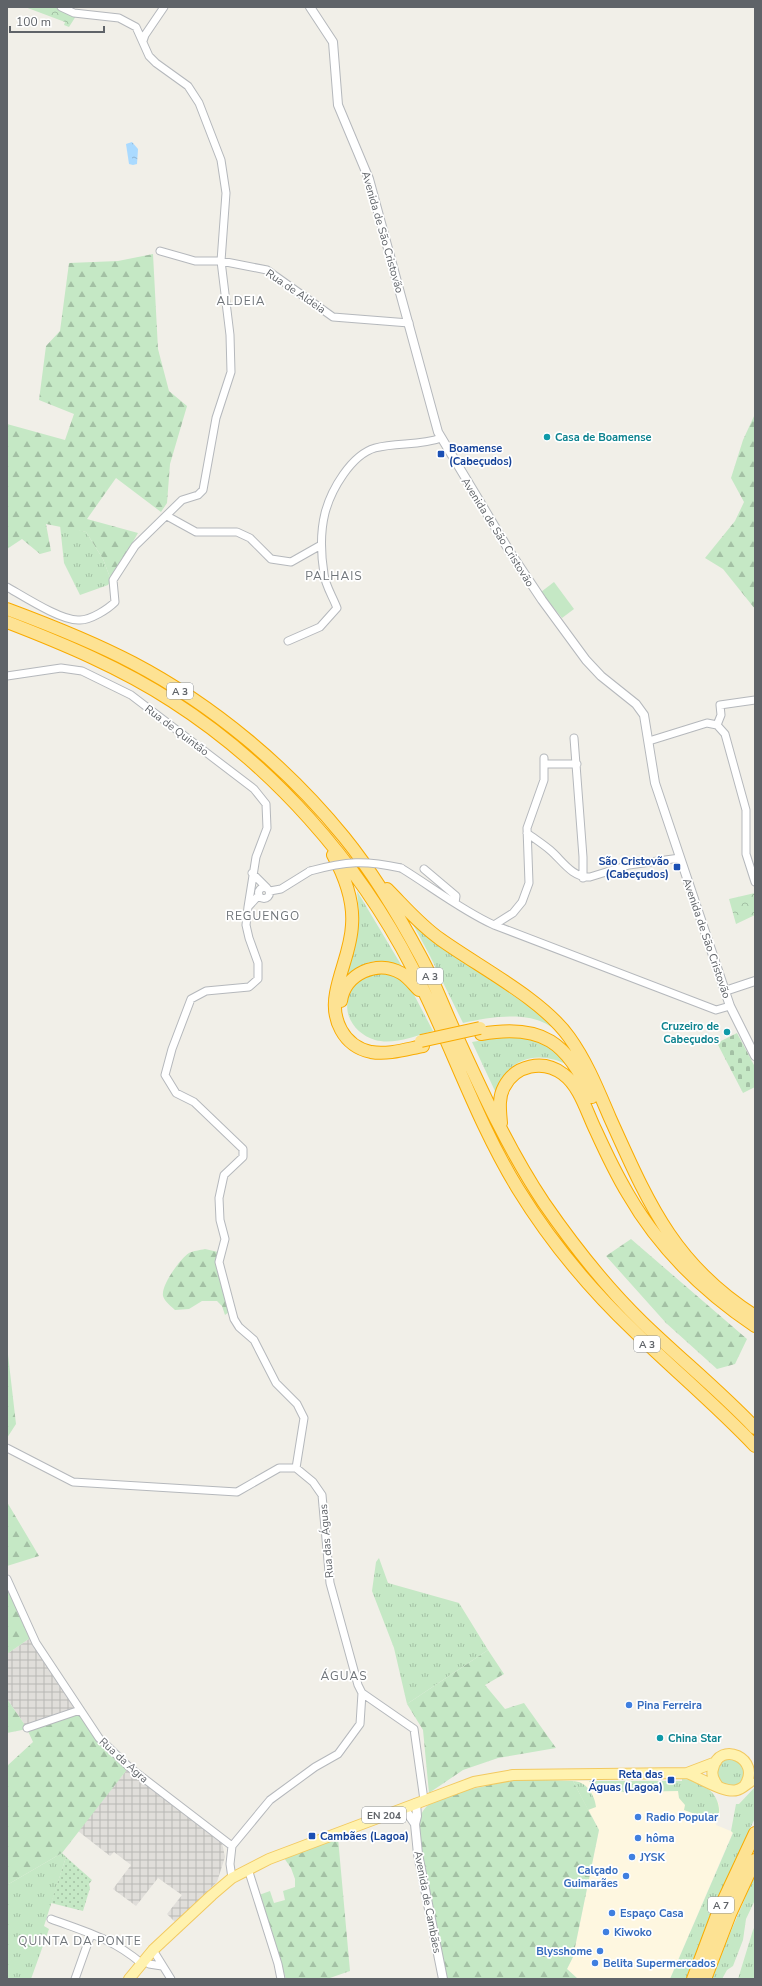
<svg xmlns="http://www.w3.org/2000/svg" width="762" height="1986" viewBox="0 0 762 1986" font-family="'Nunito Sans',sans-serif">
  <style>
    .commercial { fill: #fef7e0 }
    .industrial { fill: url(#industrial-grid) }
    .grass { fill: url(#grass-tufts) }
    .forest { fill: url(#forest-firs) }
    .cemetery { fill: url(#cemetery-stones) }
    .park { fill: url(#park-crowns) }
    .garden { fill: url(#garden-dots) }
    .pitch { fill: #c5e8c5 }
    .water { fill: url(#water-ripples) }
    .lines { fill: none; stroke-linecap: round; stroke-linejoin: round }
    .minor-casing { stroke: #b5b8bc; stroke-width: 9 }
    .tertiary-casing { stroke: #b5b8bc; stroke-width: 10 }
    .primary-casing { stroke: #f2c960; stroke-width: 12 }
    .motorway-casing { stroke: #f9ab00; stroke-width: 14 }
    .minor { stroke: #fff; stroke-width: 7 }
    .tertiary { stroke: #fff; stroke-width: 8 }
    .primary { stroke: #fff2af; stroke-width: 10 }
    .motorway { stroke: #fde293; stroke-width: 12 }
    .minor-bridge-casing { stroke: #b5b8bc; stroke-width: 9; stroke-linecap: butt }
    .motorway-bridge-casing { stroke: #f9ab00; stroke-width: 14; stroke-linecap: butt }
    .minor-bridge { stroke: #fff; stroke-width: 7 }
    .motorway-bridge { stroke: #fde293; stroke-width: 12 }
    .culture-dot { fill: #0f9aa8; stroke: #fff; stroke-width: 1.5 }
    .transit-dot { fill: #1a4fb4; stroke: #fff; stroke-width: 1.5 }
    .shop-dot { fill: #3f7fe0; stroke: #fff; stroke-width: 1.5 }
    .labels { text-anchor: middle; stroke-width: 3.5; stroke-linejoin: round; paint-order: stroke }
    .shield { fill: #fff; stroke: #8f9295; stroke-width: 1 }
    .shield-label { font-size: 10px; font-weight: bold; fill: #5f6368 }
    .street-label { font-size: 11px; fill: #5f6368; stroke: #fff }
    .culture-label { font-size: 11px; font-weight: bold; fill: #0d838f; stroke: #fff; text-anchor: start }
    .transit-label { font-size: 11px; font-weight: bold; fill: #164399; stroke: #fff; text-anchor: start }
    .shop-label { font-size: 11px; font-weight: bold; fill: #366cbe; stroke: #fff; text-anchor: start }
    .neighbourhood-label { font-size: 12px; letter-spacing: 1px; fill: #70757a; stroke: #fff }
  </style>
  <defs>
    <pattern id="industrial-grid" width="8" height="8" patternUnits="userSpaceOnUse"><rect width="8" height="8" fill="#e0deda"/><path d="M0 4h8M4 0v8" fill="none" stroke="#b9b8b5"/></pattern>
    <pattern id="grass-tufts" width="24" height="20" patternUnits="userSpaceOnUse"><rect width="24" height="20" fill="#c5e8c5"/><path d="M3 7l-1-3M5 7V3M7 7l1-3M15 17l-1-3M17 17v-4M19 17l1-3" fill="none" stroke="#a3c0a4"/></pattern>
    <pattern id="forest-firs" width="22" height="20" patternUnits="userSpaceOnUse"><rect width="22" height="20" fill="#c5e8c5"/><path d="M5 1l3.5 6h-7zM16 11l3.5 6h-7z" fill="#a3c0a4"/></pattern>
    <pattern id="cemetery-stones" width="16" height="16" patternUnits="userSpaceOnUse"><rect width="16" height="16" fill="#c5e8c5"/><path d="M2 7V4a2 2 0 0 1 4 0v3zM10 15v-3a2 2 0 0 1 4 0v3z" fill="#a3c0a4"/></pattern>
    <pattern id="park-crowns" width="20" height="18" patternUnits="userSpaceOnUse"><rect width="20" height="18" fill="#c5e8c5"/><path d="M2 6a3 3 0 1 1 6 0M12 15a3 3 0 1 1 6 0" fill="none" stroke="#a3c0a4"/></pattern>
    <pattern id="garden-dots" width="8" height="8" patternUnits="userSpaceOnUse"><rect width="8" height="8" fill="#c5e8c5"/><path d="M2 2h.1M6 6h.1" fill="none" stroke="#a3c0a4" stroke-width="1.8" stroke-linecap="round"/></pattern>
    <pattern id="water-ripples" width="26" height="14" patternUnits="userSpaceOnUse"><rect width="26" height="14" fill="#aadaff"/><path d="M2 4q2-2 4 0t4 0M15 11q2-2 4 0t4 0" fill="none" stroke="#8eb4d2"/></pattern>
  </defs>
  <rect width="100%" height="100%" fill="#f1efe8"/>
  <path class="commercial" d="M682 1779 689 1780 710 1790 719 1804 720 1813 716 1825 733 1832 670 1979H578L567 1969 573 1957 599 1830 573 1781H682Z"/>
  <path class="industrial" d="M33 1636 80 1710 27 1728 7 1699V1654Z
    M129 1767 221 1838 225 1857 217 1882 176 1923 167 1914 182 1895 158 1878 136 1906 113 1889 131 1865 114 1852 110 1856 78 1831Z"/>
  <path class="grass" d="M60 525 86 532 103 559 111 580 108 585 80 595 64 563Z
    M357 891 403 968C377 955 360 961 342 982L357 935 359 914Z
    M409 917 437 944 542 1015 560 1031C552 1028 545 1022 537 1020 514 1013 486 1018 463 1023L429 954Z
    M379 972 397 977 410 987 433 1031C416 1036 393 1045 375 1040 352 1033 338 1008 354 987 356 984 358 980 361 978 366 975 374 974 379 972Z
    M512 1035C540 1039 549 1043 568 1065 546 1054 520 1053 504 1076 500 1081 500 1088 495 1091L472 1042Z
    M379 1558 388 1583 459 1603 488 1650 407 1704 394 1648 372 1591 376 1562Z
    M717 1773a14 14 0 1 1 28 0a14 14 0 1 1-28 0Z
    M682 1779C705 1780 726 1798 717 1822L684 1810 685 1805 679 1798 678 1791 624 1792 598 1789V1786H593L589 1781H682Z
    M573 1781C586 1781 595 1795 596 1807L588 1810Z
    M755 1787V1818L714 1906 686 1979H670L733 1833 731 1831 736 1804H739Z
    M62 1853 66 1857 44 1926 49 1929 31 1979H7V1885Z
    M755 1875V1900L746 1919 743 1940 733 1966 727 1970 722 1979H712L725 1945Z
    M755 1926V1979H738L753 1930Z"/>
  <path class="forest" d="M153 254 158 349 169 391 187 406 170 464 167 503 161 512 116 478 87 519 138 533 111 580 103 559 86 532 46 524 51 551 40 554 22 539 7 549V424L65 440 74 414 39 400 46 346 60 331 69 263 118 261Z
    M755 414V609L723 569 705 558 735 521 744 502 731 478 743 440Z
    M631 1239 747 1339 735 1364 717 1369 666 1323 606 1256Z
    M205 1249 218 1252 216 1267 229 1312 225 1315 222 1306 217 1301H202L189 1309 175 1310C171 1306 165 1302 163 1296 161 1285 180 1259 189 1253 193 1251 200 1250 205 1249Z
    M7 1346 16 1424 7 1438Z
    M7 1502 39 1556 7 1566Z
    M7 1579 33 1636 7 1654Z
    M488 1650 504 1674 485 1685 505 1709 524 1703 556 1748 498 1758 463 1770 429 1793 423 1730 407 1704Z
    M7 1699 27 1728 80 1710 99 1738 129 1767 62 1853 7 1885V1766L33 1742 27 1729 7 1733Z
    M518 1779 573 1781 599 1830 573 1957 567 1969 578 1979H447L419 1835C418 1824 419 1814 427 1806 439 1794 499 1783 518 1779Z
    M338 1838 350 1971 327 1979H286L259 1895 270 1891 274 1903 285 1900 283 1891 295 1887V1879L291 1868 284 1858Z"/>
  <path class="cemetery" d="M737 1033 755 1067V1087L743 1093 717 1043Z"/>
  <path class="park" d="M25 7H54L76 16 69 27 64 25 65 22Z
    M755 893V915L736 924 729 899Z"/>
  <path class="garden" d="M66 1857 92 1880 89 1884 90 1888 83 1911 51 1903Z"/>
  <path class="pitch" d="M554 582 574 609 562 618 541 592Z"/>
  <path class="water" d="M132 142 138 149 137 164 133 165 129 164 126 144Z"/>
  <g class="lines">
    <g class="minor-casing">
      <path id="minor" d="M143 41 145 35 164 7
        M160 251 195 261H221L267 270 333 317 409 323
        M167 516 196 532H237L250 538 271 559 291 562 321 545
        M7 587C23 596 63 622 80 620 91 620 108 609 115 602L113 580 135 546 182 500 198 495 203 490 216 418 231 372 230 335 221 261 226 193 221 160 199 103 188 86 156 63 149 56 136 27 119 18 74 13 61 7
        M288 641 320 627 337 608C333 597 325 585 324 574 321 555 320 533 325 513 331 490 351 455 375 448 397 442 420 446 441 438
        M7 676 61 668 82 671 131 695 254 789 266 804 267 828 256 857 248 907
        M717 725 725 734 746 810V854L755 882
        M717 725 721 715 720 705 755 700
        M574 738 583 857V878
        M649 741 707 723 717 725
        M545 764H577
        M527 833C535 839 543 844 550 850 562 860 572 878 590 877L629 865 680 858
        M401 868C432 887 461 910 494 925L716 1010 730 1006
        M424 869 456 896 455 903
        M252 873 267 888
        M258.5 893a5.5 5.5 0 1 1 11 0a5.5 5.5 0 1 1-11 0Z
        M270 891 281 889 310 871
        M259 895 248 907 246 925 249 938 258 963V979L249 987 206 991 191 999 172 1049 165 1075 176 1093 194 1102 243 1149V1157L224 1175 219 1198 220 1220 225 1239 219 1262 234 1319 239 1327 254 1340 276 1383 297 1404 304 1418 296 1468
        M494 925 513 913 522 902 529 883 527 828 544 780V758
        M7 1448 73 1482 237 1492 279 1468H296L313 1482 322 1495 330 1583 358 1685 362 1693 414 1729 424 1800
        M7 1579 36 1643 99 1738 129 1767 232 1846 230 1864 232 1878
        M27 1728 80 1710
        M232 1846 270 1800 315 1767 338 1754 360 1724 362 1693
        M248 1869 278 1964 281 1979
        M51 1919C86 1932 113 1939 141 1963
        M153 1950 171 1979
        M144 1960 149 1964 162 1966
        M75 1979 91 1934"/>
    </g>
    <g class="tertiary-casing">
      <path id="tertiary" d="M310 7 333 42 338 105 369 179 438 432 510 552 542 600 586 660 601 676 636 704 644 715 655 783 730 1006 755 1056
        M725 991 755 981
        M416 1803 417 1816 415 1824 418 1854 443 1979
        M404 1808 415 1824"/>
    </g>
    <g class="primary-casing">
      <path id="primary" d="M687 1773C699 1777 725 1794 737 1790 742 1789 745 1785 750 1782
        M718 1786C714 1781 711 1775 713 1769 719 1739 762 1759 745 1785
        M129 1979 153 1950 212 1895 232 1878 269 1859 447 1792 474 1782 513 1775 687 1773 716 1762"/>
    </g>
    <g class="motorway-casing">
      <path id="motorway" d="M7 609C50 625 93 642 133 663 213 705 287 767 344 837 374 874 399 916 421 957 434 981 443 1006 454 1030 481 1089 508 1149 544 1203 573 1245 605 1286 642 1322 679 1358 719 1390 755 1428
        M7 622C64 644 121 668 172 701 272 765 358 862 412 967 450 1040 475 1119 518 1189 550 1241 591 1290 634 1331 674 1370 717 1406 755 1446
        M333 855C345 877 354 900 352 925 351 949 340 970 336 993 331 1019 343 1046 371 1052 388 1055 407 1049 423 1046
        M387 889C404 906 420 925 440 939 479 967 542 999 569 1037 587 1062 598 1090 610 1118 648 1202 673 1264 755 1316
        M341 1001C345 974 377 959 401 973 408 977 413 984 419 990
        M481 1034C543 1023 567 1043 592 1097
        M501 1123C500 1111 498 1098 504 1087 515 1065 543 1059 563 1074 580 1086 587 1113 596 1131 606 1153 616 1174 628 1194 659 1248 703 1291 755 1326
        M693 1979 719 1910 755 1833
        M705 1979 730 1914 755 1860"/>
    </g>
    <use href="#minor" class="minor"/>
    <use href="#tertiary" class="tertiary"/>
    <use href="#primary" class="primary"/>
    <use href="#motorway" class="motorway"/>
    <g class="minor-bridge-casing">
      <path id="minor-bridge" d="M310 871C347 861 364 860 401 868"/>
    </g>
    <g class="motorway-bridge-casing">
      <path id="motorway-bridge" d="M421 1041 480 1028"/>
    </g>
    <use href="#minor-bridge" class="minor-bridge"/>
    <use href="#motorway-bridge" class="motorway-bridge"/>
  </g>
  <g class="culture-dot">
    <circle cx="547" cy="437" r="4"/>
    <circle cx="727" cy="1032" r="4"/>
    <circle cx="660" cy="1738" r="4"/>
  </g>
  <g class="transit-dot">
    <rect x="437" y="450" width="8" height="8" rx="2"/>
    <rect x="673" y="863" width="8" height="8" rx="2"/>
    <rect x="667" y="1776" width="8" height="8" rx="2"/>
    <rect x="308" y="1832" width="8" height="8" rx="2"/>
  </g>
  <g class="shop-dot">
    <circle cx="629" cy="1705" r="4"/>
    <circle cx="638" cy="1817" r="4"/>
    <circle cx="638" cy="1838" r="4"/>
    <circle cx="632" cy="1857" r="4"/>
    <circle cx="626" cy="1876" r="4"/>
    <circle cx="612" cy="1913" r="4"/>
    <circle cx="606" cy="1932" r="4"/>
    <circle cx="600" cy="1951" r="4"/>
    <circle cx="595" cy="1963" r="4"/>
  </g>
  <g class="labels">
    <g class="shield">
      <rect x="167" y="683" width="26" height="16" rx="3"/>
      <rect x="417" y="968" width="26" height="16" rx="3"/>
      <rect x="634" y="1336" width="26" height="16" rx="3"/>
      <rect x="362" y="1807" width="44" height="16" rx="3"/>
      <rect x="708" y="1897" width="26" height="16" rx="3"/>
    </g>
    <g class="shield-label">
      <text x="180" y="695">A 3</text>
      <text x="430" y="980">A 3</text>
      <text x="647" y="1348">A 3</text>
      <text x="384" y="1819">EN 204</text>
      <text x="721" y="1909">A 7</text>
    </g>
    <g class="street-label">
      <text transform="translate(383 232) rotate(74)" y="4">Avenida de São Cristovão</text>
      <text transform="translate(296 291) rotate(34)" y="4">Rua de Aldeia</text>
      <text transform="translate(498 532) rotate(58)" y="4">Avenida de São Cristovão</text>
      <text transform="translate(177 730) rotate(37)" y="4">Rua de Quintão</text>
      <text transform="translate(707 938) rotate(71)" y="4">Avenida de São Cristovão</text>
      <text transform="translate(326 1541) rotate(-95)" y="4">Rua das Águas</text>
      <text transform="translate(124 1760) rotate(42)" y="4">Rua da Agra</text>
      <text transform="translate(428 1902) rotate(79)" y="4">Avenida de Cambães</text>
    </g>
    <g class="culture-label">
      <text x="555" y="441">Casa de Boamense</text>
      <text x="719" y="1030" text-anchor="end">Cruzeiro de<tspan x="719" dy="13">Cabeçudos</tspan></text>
      <text x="668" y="1742">China Star</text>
    </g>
    <g class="transit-label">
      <text x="449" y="452">Boamense<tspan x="449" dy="13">(Cabeçudos)</tspan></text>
      <text x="669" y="865" text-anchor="end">São Cristovão<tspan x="669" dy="13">(Cabeçudos)</tspan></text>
      <text x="663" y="1778" text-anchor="end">Reta das<tspan x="663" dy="13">Águas (Lagoa)</tspan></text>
      <text x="320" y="1840">Cambães (Lagoa)</text>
    </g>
    <g class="shop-label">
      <text x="637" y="1709">Pina Ferreira</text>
      <text x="646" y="1821">Radio Popular</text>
      <text x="646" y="1842">hôma</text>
      <text x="640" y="1861">JYSK</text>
      <text x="618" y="1874" text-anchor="end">Calçado<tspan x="618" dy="13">Guimarães</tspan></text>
      <text x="620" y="1917">Espaço Casa</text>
      <text x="614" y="1936">Kiwoko</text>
      <text x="592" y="1955" text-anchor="end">Blysshome</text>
      <text x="603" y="1967">Belita Supermercados</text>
    </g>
    <g class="neighbourhood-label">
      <text x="241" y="305">ALDEIA</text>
      <text x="334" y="580">PALHAIS</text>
      <text x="263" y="920">REGUENGO</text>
      <text x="344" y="1680">ÁGUAS</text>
      <text x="80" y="1945">QUINTA DA PONTE</text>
    </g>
  </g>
  <rect width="762" height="1986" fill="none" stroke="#5f6368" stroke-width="16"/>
  <path d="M10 26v6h94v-6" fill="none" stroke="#5f6368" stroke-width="2"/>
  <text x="16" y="26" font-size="12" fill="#5f6368" stroke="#ffffff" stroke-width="3" paint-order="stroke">100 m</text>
</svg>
